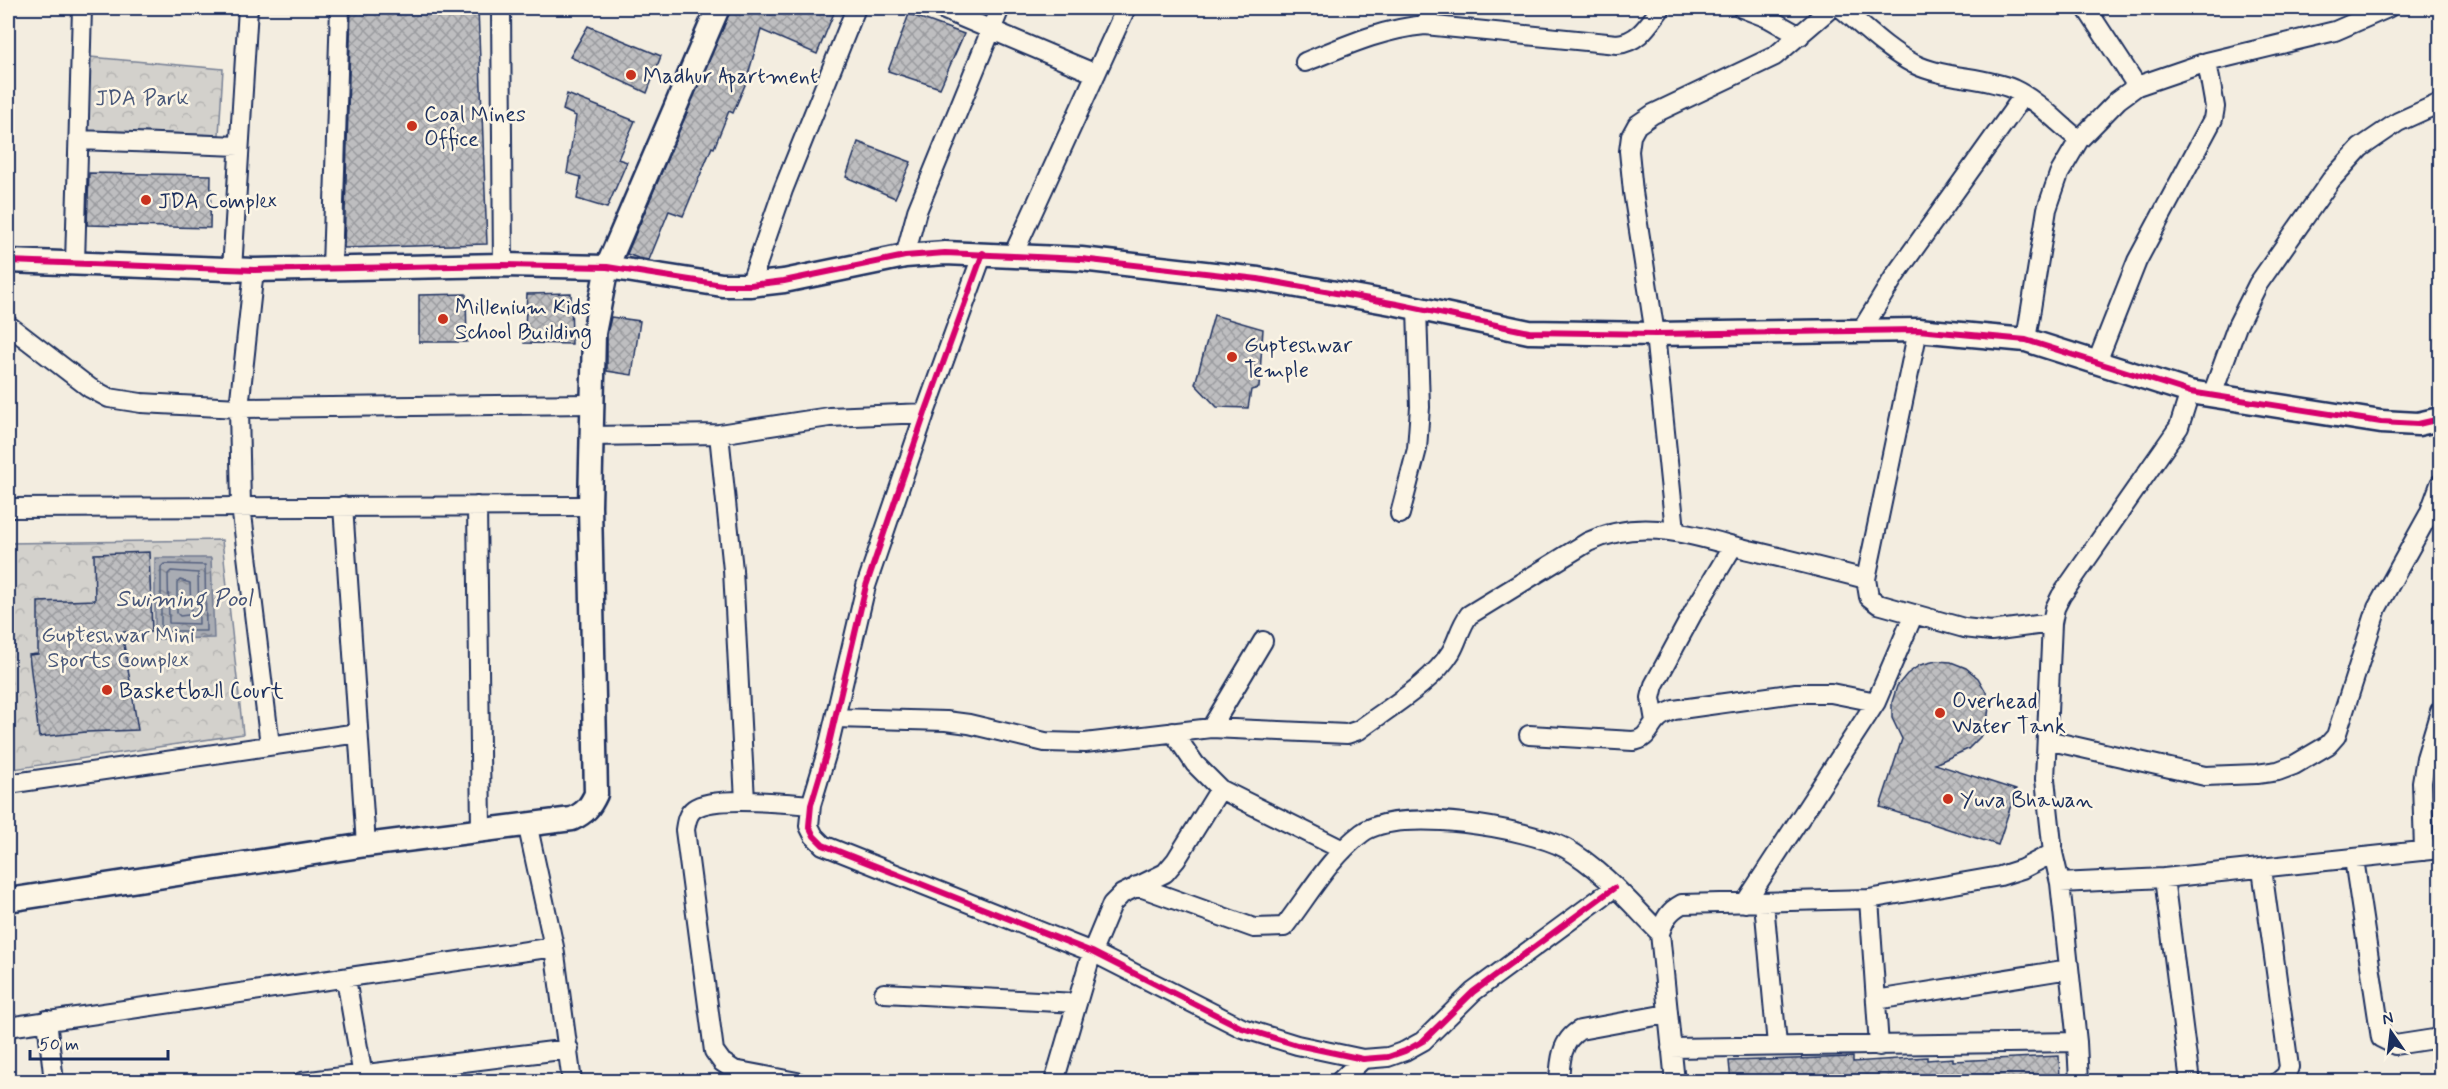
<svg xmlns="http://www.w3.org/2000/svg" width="2448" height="1089" viewBox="0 0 2448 1089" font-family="Mynerve,sans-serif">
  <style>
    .park { fill: url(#park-crowns); stroke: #778095; stroke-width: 1.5 }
    .water { fill: url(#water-ripples); stroke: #707a91; stroke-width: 1.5 }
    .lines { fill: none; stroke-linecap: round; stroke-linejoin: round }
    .shore { stroke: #546180; stroke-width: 1.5 }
    .building { fill: url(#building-cross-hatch); stroke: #1b2f5e; stroke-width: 1.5 }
    .minor-casing { stroke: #1b2f5e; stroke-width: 22 }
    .tertiary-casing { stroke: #1b2f5e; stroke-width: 27 }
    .minor { stroke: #fcf5e5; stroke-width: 18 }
    .tertiary { stroke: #fcf5e5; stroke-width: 22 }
    .cycleway-casing { stroke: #fcf5e5; stroke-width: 10 }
    .cycleway { stroke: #d6006c; stroke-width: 6 }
    .poi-dot { fill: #c8321e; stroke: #fcf5e5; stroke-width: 2 }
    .labels { text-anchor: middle; stroke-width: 5; stroke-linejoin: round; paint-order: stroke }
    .poi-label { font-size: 22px; fill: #1b2f5e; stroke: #fcf5e5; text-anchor: start }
    .park-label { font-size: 22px; fill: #49587a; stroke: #fcf5e5 }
    .water-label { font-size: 24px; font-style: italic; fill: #465478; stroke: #fcf5e5 }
  </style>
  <defs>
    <pattern id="park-crowns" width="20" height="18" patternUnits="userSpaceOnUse" patternTransform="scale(1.5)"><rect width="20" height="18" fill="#d3d1cc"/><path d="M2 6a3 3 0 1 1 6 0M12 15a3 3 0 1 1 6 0" fill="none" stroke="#b5b4b2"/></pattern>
    <pattern id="water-ripples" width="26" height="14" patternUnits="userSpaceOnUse" patternTransform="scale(1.5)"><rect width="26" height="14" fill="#a9acb3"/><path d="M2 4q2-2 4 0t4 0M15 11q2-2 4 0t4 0" fill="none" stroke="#898c95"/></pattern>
    <pattern id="building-cross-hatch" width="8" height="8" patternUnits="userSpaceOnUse" patternTransform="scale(1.5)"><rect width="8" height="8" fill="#bebec0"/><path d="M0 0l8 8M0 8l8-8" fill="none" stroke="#9a9b9f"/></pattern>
  </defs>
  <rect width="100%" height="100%" fill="#f3ede0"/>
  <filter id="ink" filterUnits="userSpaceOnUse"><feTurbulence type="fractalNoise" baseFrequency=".0167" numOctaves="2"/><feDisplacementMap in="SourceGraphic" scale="12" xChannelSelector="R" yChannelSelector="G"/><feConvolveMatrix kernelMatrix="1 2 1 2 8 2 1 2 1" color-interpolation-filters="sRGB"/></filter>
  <g filter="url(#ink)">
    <path class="park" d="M90 57 223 69 219 135 85 130Z
      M222 540 243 734 14 769 8 682V543Z"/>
    <path class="water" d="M155 558H211L214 638 155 639Z"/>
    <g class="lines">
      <path class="shore" d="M164 564 205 565 206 631H161V567Z
        M171 571 198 573 199 624 169 623 168 574Z
        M180 580 190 583 191 613 188 615 180 616 177 613V583Z"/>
    </g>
    <path class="building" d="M351 8H478L487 244 344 248Z
      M731 8H836L817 54 761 30 745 85 733 113 729 111 714 148 712 147 683 216 669 211 649 260 638 258 627 254Z
      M909 14 964 34 940 88 888 71Z
      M588 26 661 56 647 93 570 57Z
      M567 94 635 121 618 159 627 162 607 208 577 199 581 177 567 173 576 116 563 110Z
      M858 142 911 162 895 198 846 177Z
      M89 173 211 175 210 228 87 225Z
      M571 293 572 344 524 343 527 294Z
      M466 294 467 342H419V295Z
      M1214 315 1263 329 1259 388 1251 390 1248 408 1217 407 1195 384Z
      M611 317 640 321 632 375 607 371V334Z
      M149 552 152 632H122L138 730 86 732 39 737 29 655 38 654V602L95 600 94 554Z
      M1936 661 1951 662 1966 668 1978 678 1986 692 1989 707 1987 723 1980 737 1968 749 1935 764 2016 790 1998 845 1880 807 1902 739 1892 718V702L1897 686 1907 674 1920 665Z
      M2059 1056 2060 1082H1731L1729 1061 1853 1057V1062L1927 1057V1060L1953 1058V1061Z"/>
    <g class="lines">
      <g class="minor-casing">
        <path id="minor" d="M501 8 503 265
          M940 8 1096 74
          M1742 8 1768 18 1800 36
          M1841 8C1864 27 1887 50 1914 64 1945 79 1982 76 2013 89 2037 100 2058 123 2079 140
          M2086 8 2137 86
          M1425 25 1432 8
          M1305 62C1345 46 1382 29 1425 25L1617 44C1639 42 1648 25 1661 8
          M79 140 239 146
          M983 253 925 413 866 586 827 752 811 805 809 826 814 836 823 845 1092 952 1242 1028 1297 1045 1363 1059 1388 1057 1405 1051 1423 1041 1473 992 1614 888
          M1013 255 1126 8
          M905 256 917 211 1000 8
          M75 263 82 8
          M332 268 340 8
          M232 270 248 8
          M254 270 239 408 241 506 270 745
          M750 285 783 190 856 8
          M8 325 90 388 109 398 141 403 239 408 592 404
          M1918 330 1866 579 1869 597 1878 604 1964 628 1991 631 2052 623
          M1861 331 1896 274 2024 95
          M2026 340 2047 209 2059 174 2079 140 2118 100 2137 86 2207 62 2335 31 2388 8
          M2097 362 2137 261 2213 119 2215 107 2207 62
          M2212 395 2237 326 2258 284 2331 180 2360 148 2398 122 2440 103
          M719 434 733 570 745 801
          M591 436 719 434 829 417 925 413
          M343 506 366 845
          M477 506 481 829
          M8 508 590 506
          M1400 514 1417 449 1420 407 1417 308
          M1675 530 1655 334 1633 192 1629 151 1631 136 1637 125 1653 114 1775 56 1831 8
          M835 718 946 721 969 724 1045 742 1085 743 1211 728 1347 734 1359 730C1388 708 1432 683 1451 652 1458 640 1460 627 1469 615L1588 542C1643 516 1694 536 1749 550 1788 559 1827 569 1866 579
          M1655 721 1651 698 1654 685 1694 611 1733 546
          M1211 728 1263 641
          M1173 732 1195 764 1220 789 1343 850
          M1529 735 1633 741C1648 739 1648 729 1657 720 1662 714 1668 713 1674 710L1796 693H1831L1876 702
          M2047 740 2205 776 2257 774 2278 771 2294 765 2328 745 2336 736 2377 608 2429 514 2440 484
          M8 784 358 733
          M527 823 554 947 572 1082
          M2424 851 2422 782 2426 758 2440 711
          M2354 859 2381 1038 2395 1045 2440 1038
          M2262 869 2289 1067 2286 1075 2278 1082
          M2164 878 2190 1082
          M2060 883 2164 878 2440 849
          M1137 886 1254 928 1284 927C1308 896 1330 857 1362 833 1399 806 1527 828 1565 848 1600 867 1632 905 1660 933
          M1869 899 1879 1046
          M1745 903 1876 702 1913 616
          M1764 903 1777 1045
          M346 979 364 1082
          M884 993 1077 1003
          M1876 1000 2069 969
          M47 1020 54 1082
          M8 1027 554 947
          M1671 1048 2077 1042
          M302 1082 569 1049
          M797 1082 734 1070 722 1062 714 1051 685 830C686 823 687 814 694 809 712 795 787 803 811 805
          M1054 1082 1092 952 1112 904 1122 894 1165 873 1176 860 1220 789
          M1339 1082 1363 1059
          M1559 1082C1560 1062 1561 1040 1580 1030L1667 1014
          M1675 1082 1660 933C1665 918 1669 911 1682 904L1869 899 2000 876 2022 869 2053 853
          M2079 1082 2077 1042 2060 883 2053 853 2045 779 2052 623 2055 608 2061 596 2179 427 2190 392"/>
      </g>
      <g class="tertiary-casing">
        <path id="tertiary" d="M8 261 254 270 503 265 607 267 722 285H750L784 281 905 256 945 253 1081 259 1258 279 1397 304 1529 332 1655 334 1918 330 2026 340 2190 392 2381 422 2418 424 2440 419
          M8 900 366 845 572 819C585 813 590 807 596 794L590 506 594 333 607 267 718 8"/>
      </g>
      <use href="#minor" class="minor"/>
      <use href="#tertiary" class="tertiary"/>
      <g class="cycleway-casing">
        <path id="cycleway" d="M983 253 925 413 866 586 827 752 811 805 809 826 814 836 823 845 1092 952 1242 1028 1297 1045 1363 1059 1388 1057 1405 1051 1423 1041 1473 992 1614 888
          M8 261 254 270 503 265 607 267 722 285H750L784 281 905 256 945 253 1081 259 1258 279 1397 304 1529 332 1655 334 1918 330 2026 340 2190 392 2381 422 2418 424 2440 419"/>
      </g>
      <use href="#cycleway" class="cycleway"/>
    </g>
  </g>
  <g class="poi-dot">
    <circle cx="631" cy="75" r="6"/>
    <circle cx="412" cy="126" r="6"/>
    <circle cx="146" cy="200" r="6"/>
    <circle cx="443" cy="319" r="6"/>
    <circle cx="1232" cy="357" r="6"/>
    <circle cx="107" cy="690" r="6"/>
    <circle cx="1940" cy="713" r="6"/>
    <circle cx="1948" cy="799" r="6"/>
  </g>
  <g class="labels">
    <g class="poi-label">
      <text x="643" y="83">Madhur Apartment</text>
      <text x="424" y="121">Coal Mines<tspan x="424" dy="25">Office</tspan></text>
      <text x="158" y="208">JDA Complex</text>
      <text x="455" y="314">Millenium Kids<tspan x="455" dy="25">School Building</tspan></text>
      <text x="1244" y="352">Gupteshwar<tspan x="1244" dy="25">Temple</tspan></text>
      <text x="119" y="698">Basketball Court</text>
      <text x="1952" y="708">Overhead<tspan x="1952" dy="25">Water Tank</tspan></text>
      <text x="1960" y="807">Yuva Bhawan</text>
    </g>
    <g class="park-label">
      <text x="142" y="105">JDA Park</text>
      <text x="118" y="642">Gupteshwar Mini<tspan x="118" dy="25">Sports Complex</tspan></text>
    </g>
    <g class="water-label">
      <text x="184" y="606">Swiming Pool</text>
    </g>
  </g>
  <rect width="2448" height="1089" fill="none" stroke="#fcf5e5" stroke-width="30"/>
  <rect x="15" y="15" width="2418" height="1059" fill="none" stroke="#1b2f5e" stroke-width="2" filter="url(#ink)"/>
  <g transform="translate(2391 1032) rotate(346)" stroke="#fcf5e5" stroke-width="4.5" paint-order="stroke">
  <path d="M0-4.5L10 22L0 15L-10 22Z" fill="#1b2f5e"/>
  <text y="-9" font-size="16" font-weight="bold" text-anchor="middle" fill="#1b2f5e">N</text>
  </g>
  <path d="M30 1050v9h138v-9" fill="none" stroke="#1b2f5e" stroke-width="3"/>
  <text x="39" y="1050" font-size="18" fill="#1b2f5e" stroke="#fcf5e5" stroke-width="4.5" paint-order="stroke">50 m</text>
</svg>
